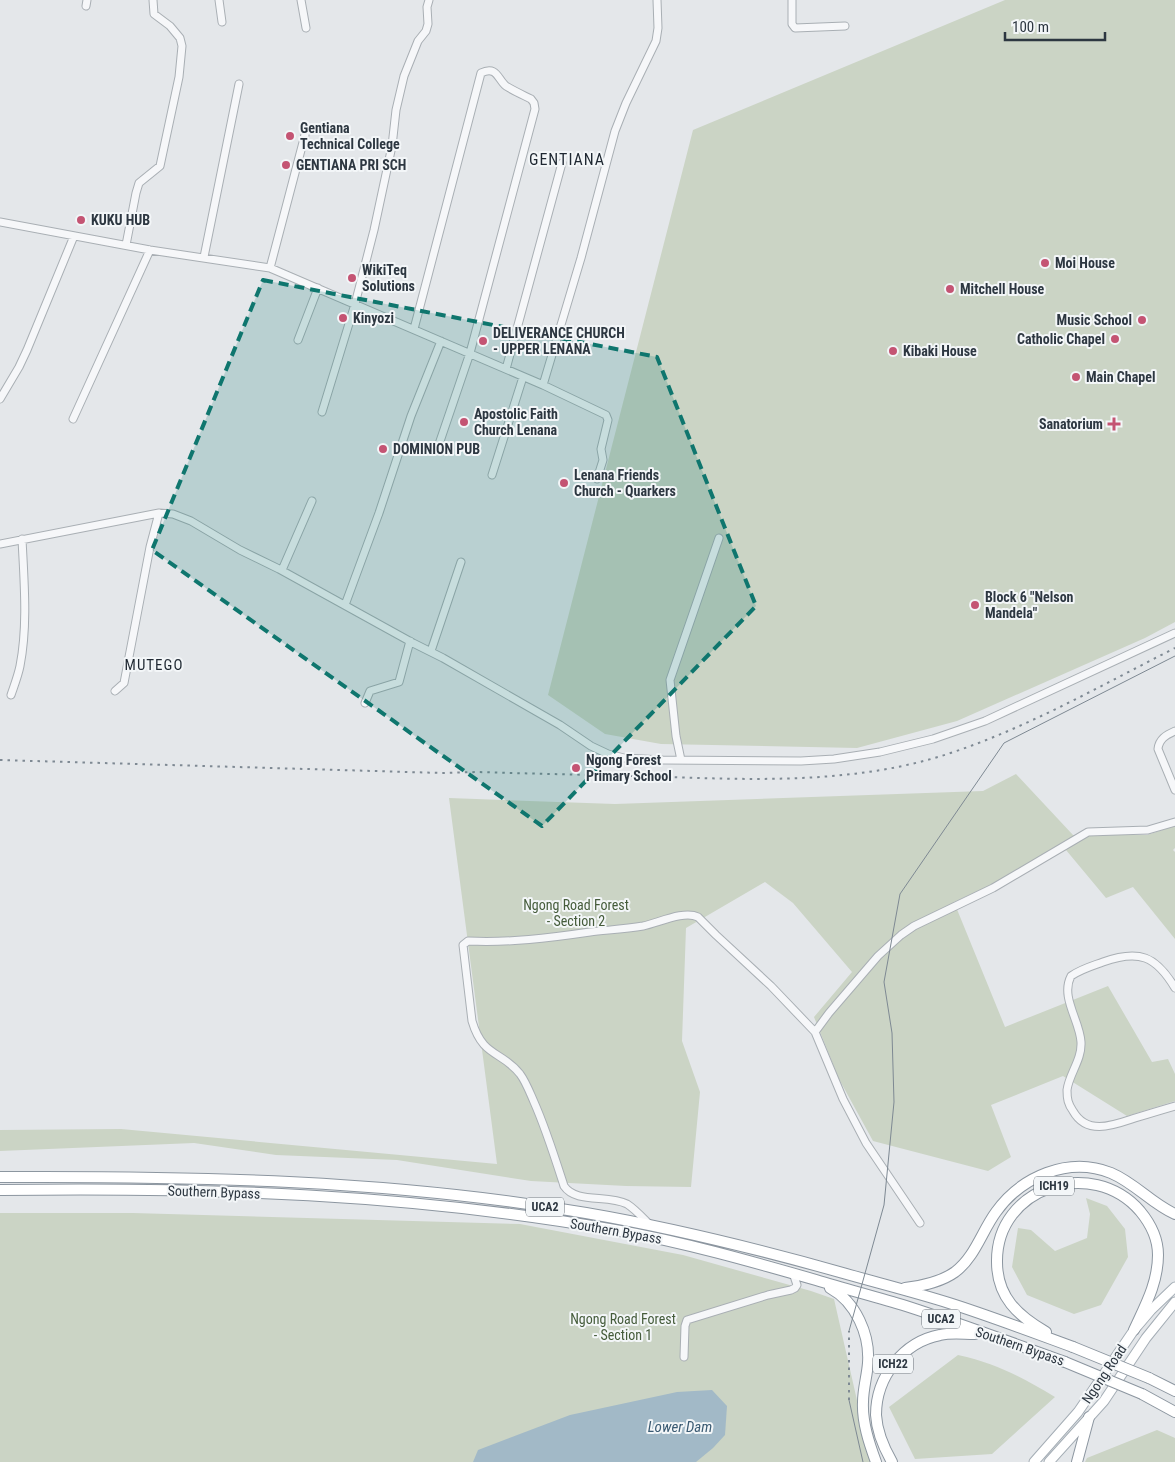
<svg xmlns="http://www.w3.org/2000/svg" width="1175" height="1462" viewBox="0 0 1175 1462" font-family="'Roboto Condensed',sans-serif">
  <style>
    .green { fill: #cbd4c5 }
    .water { fill: #a2b9c7 }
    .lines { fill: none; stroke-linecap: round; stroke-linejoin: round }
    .minor-casing { stroke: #a9afb4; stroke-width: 9 }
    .major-casing { stroke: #a4adb5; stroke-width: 11 }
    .highway-casing { stroke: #8c96a0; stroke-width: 12 }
    .minor { stroke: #f6f7f9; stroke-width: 7 }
    .major { stroke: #fff; stroke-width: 9 }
    .highway { stroke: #fff; stroke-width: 10 }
    .tram { stroke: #7e8993; stroke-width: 1 }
    .rail { stroke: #7e8993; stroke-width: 2; stroke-dasharray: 2.5 5; stroke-linecap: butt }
    .highway-bridge-casing { stroke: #8c96a0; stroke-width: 12; stroke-linecap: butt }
    .highway-bridge { stroke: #fff; stroke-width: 10 }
    .marked { fill: #0f766e; fill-opacity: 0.2; stroke: #0f766e; stroke-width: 4; stroke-dasharray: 10 6; stroke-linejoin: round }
    .poi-dot { fill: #c45473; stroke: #f3f6f8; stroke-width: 2 }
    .labels { text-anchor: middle; stroke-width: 4; stroke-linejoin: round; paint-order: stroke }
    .shield { fill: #f3f6f8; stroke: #687078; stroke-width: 1 }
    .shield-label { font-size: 12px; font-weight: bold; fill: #2d3741 }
    .poi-label { font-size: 14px; font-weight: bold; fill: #2d3741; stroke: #f3f6f8; text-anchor: start }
    .park-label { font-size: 14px; fill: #455c3b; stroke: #f3f6f8 }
    .street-label { font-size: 14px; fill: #2d3741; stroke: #f3f6f8 }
    .neighbourhood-label { font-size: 15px; letter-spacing: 1px; fill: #1f2832; stroke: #f3f6f8 }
    .water-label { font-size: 15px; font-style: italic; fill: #3a5a72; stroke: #f3f6f8 }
    .quarter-label { font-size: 16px; letter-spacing: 1px; fill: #1f2832; stroke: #f3f6f8 }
  </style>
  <rect width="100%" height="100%" fill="#e4e7ea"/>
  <path class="green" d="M1005 0H1175V622L1145 638 957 721 857 748 661 744 605 734 548 695 693 130Z
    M1016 774 1073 835H1147L1175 826V848L1173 850 1175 852V939L1133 887 1106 898 1066 850 954 902 1005 1027 1108 986 1152 1062 1168 1059 1175 1074V1101L1127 1116 1063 1076 991 1105 1011 1157 988 1171 873 1141 839 1079 814 1017 852 972 793 903 765 882 686 928 682 1041 700 1092 691 1187 626 1186 531 1181 397 1160 276 1155 194 1143 0 1151V1130L121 1129 497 1164 449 798 615 804 983 791Z
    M1086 1198 1107 1206 1125 1229 1128 1257 1101 1305 1074 1314 1027 1295 1012 1267 1018 1228 1031 1230 1055 1251 1087 1238 1090 1214Z
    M0 1213H133L520 1224 683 1255 811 1291 834 1299 871 1462H0Z
    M958 1355C998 1364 1021 1377 1055 1397L992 1454 915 1459 889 1407Z
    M1157 1430 1175 1438V1462H1085L1087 1458Z"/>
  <path class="water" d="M712 1390 727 1406 725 1435 713 1448 696 1462H473L478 1450 570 1415 677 1392Z"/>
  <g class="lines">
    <g class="minor-casing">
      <path id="minor" d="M219 0 222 22
        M301 0 306 28
        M792 0V24L795 28 845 26
        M86 6 87 0
        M0 222 150 250 270 268 543 385 581 258 615 131 626 103 656 41 658 28 657 0
        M126 245 136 193 139 183 160 166 179 77 182 46 180 38 170 26 154 14 153 0
        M204 257 239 84
        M270 268 306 131
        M414 329 481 73C497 65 498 80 506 86 514 91 523 95 531 99L534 103 535 109 470 353 437 450
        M298 340 318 288
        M506 369 562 163
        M543 385 606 415 608 420 601 449 603 460 597 479
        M0 399 19 367 27 350 74 236
        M322 412 355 304 374 230 392 146 396 110 404 76 418 41 426 31 428 24 427 7 429 0
        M73 419 150 250
        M492 475 523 377
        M0 544 159 513 173 514 191 521 240 550 279 569 413 643 443 658 560 725 591 746 608 754 624 758 663 760 801 761 834 759 880 752 933 739 985 721 1175 633
        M282 570 312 501
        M345 605 379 513 411 416 441 341
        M431 651 461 562
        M115 691 124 683 150 547 159 513
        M11 695C14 686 18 676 20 666 28 625 24 581 22 539
        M365 703 370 691 399 682 410 641
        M1175 731C1166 735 1159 739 1158 749L1175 790
        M681 760 676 736 670 680 719 538
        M1175 988C1156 956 1139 949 1103 962 1092 966 1081 969 1071 976 1060 997 1080 1021 1081 1042 1082 1060 1069 1074 1067 1090 1067 1099 1068 1104 1073 1111 1087 1136 1114 1125 1135 1118 1148 1114 1161 1110 1175 1106
        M920 1223 866 1143 843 1099 815 1032 829 1013 878 956 901 935 914 926 993 888 1088 832 1148 830 1175 822
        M650 1225C643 1218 635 1209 627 1204 608 1194 576 1204 564 1186 555 1158 546 1129 534 1102 530 1093 526 1082 520 1074 501 1050 483 1058 472 1021L463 945 468 941C509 943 549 938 590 932 607 930 625 929 643 926 658 923 684 910 698 917L716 935 771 986 815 1032
        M684 1357 685 1326 687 1320 768 1295 791 1290 795 1288 797 1285 793 1273"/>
    </g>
    <g class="major-casing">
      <path id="major" d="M1034 1462 1078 1412 1134 1330 1151 1310 1175 1287
        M1049 1462 1104 1401 1146 1338 1175 1302"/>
    </g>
    <g class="highway-casing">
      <path id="highway" d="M0 1177C196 1176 393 1180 586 1213 673 1228 758 1249 843 1273 878 1283 914 1292 949 1303 990 1316 1032 1332 1073 1347
        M0 1190C206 1187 412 1194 615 1230 683 1242 750 1261 816 1280 846 1289 876 1297 906 1306 959 1323 1012 1343 1065 1362
        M830 1288C856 1302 870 1335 868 1363 867 1376 863 1389 863 1402 862 1422 869 1443 876 1462
        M905 1288C922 1286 941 1282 955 1272 975 1257 982 1231 996 1212 1021 1177 1068 1156 1111 1173 1135 1183 1152 1204 1175 1214
        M1046 1332C1018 1316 997 1297 997 1262 996 1187 1092 1156 1140 1211 1150 1223 1158 1239 1158 1255 1158 1283 1145 1306 1134 1330
        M1149 1378 1175 1391
        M1142 1394 1175 1412
        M892 1462C884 1448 877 1432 876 1415 876 1377 903 1342 940 1335 952 1332 963 1334 975 1334
        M1077 1462 1089 1417"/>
    </g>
    <use href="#minor" class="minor"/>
    <use href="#major" class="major"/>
    <use href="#highway" class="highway"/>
    <path class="tram" d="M849 1331 884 1205 894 1102 892 1033 884 982 900 894 1004 743 1175 656
      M849 1400 863 1462"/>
    <path class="rail" d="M0 760 442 773 478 772C541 774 604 775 667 777 758 780 850 783 938 757 1020 732 1098 687 1175 648
      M849 1400V1331"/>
    <g class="highway-bridge-casing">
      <path id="highway-bridge" d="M1073 1347 1149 1378
        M1065 1362 1142 1394"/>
    </g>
    <use href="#highway-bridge" class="highway-bridge"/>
  </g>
  <path class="marked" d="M263 280 657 357 756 606 542 826 152 550Z"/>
  <g class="poi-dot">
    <circle cx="290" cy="136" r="5"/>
    <circle cx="286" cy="165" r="5"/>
    <circle cx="81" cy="220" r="5"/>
    <circle cx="1045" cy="263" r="5"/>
    <circle cx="352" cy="278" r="5"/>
    <circle cx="950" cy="289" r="5"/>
    <circle cx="343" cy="318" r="5"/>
    <circle cx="1142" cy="320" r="5"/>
    <circle cx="1115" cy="339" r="5"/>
    <circle cx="483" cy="341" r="5"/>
    <circle cx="893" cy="351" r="5"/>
    <circle cx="1076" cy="377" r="5"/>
    <circle cx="464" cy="422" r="5"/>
    <path d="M1111.5 416.5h5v5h5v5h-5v5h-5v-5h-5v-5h5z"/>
    <circle cx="383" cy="449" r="5"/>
    <circle cx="564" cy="483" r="5"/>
    <circle cx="975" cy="605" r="5"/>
    <circle cx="576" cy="768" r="5"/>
  </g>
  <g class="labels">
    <g class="shield">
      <rect x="1034" y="1176.5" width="40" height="19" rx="4"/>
      <rect x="526" y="1197.5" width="38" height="19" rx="4"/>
      <rect x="922" y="1309.5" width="38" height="19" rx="4"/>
      <rect x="873" y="1354.5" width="40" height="19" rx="4"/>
    </g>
    <g class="shield-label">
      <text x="1054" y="1190">ICH19</text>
      <text x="545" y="1211">UCA2</text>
      <text x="941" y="1323">UCA2</text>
      <text x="893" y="1368">ICH22</text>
    </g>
    <g class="poi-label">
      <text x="300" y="133">Gentiana<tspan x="300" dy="16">Technical College</tspan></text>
      <text x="296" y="170">GENTIANA PRI SCH</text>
      <text x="91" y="225">KUKU HUB</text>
      <text x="1055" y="268">Moi House</text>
      <text x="362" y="275">WikiTeq<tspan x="362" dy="16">Solutions</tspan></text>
      <text x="960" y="294">Mitchell House</text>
      <text x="353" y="323">Kinyozi</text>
      <text x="1132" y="325" text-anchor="end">Music School</text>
      <text x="493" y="338">DELIVERANCE CHURCH<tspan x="493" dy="16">- UPPER LENANA</tspan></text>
      <text x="1105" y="344" text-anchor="end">Catholic Chapel</text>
      <text x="903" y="356">Kibaki House</text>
      <text x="1086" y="382">Main Chapel</text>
      <text x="474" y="419">Apostolic Faith<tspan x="474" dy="16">Church Lenana</tspan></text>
      <text x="1103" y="429" text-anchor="end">Sanatorium</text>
      <text x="393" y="454">DOMINION PUB</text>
      <text x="574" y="480">Lenana Friends<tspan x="574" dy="16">Church - Quarkers</tspan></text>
      <text x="985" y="602">Block 6 "Nelson<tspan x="985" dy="16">Mandela"</tspan></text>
      <text x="586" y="765">Ngong Forest<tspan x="586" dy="16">Primary School</tspan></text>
    </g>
    <g class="park-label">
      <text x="576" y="910">Ngong Road Forest<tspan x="576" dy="16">- Section 2</tspan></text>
      <text x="623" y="1324">Ngong Road Forest<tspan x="623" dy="16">- Section 1</tspan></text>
    </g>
    <g class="street-label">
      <text transform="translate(214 1192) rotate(2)" y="5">Southern Bypass</text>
      <text transform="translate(616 1231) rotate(10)" y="5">Southern Bypass</text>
      <text transform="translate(1020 1346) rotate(19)" y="5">Southern Bypass</text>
      <text transform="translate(1104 1374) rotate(-56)" y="5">Ngong Road</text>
    </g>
    <g class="neighbourhood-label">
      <text x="154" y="670">MUTEGO</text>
    </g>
    <g class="water-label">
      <text x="680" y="1432">Lower Dam</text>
    </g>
    <g class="quarter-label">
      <text x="567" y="165">GENTIANA</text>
    </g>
  </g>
  <path d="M1005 32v8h100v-8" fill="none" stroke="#2d3741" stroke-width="2.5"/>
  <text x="1012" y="32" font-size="15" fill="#2d3741" stroke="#f3f6f8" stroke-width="4" paint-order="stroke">100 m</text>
</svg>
